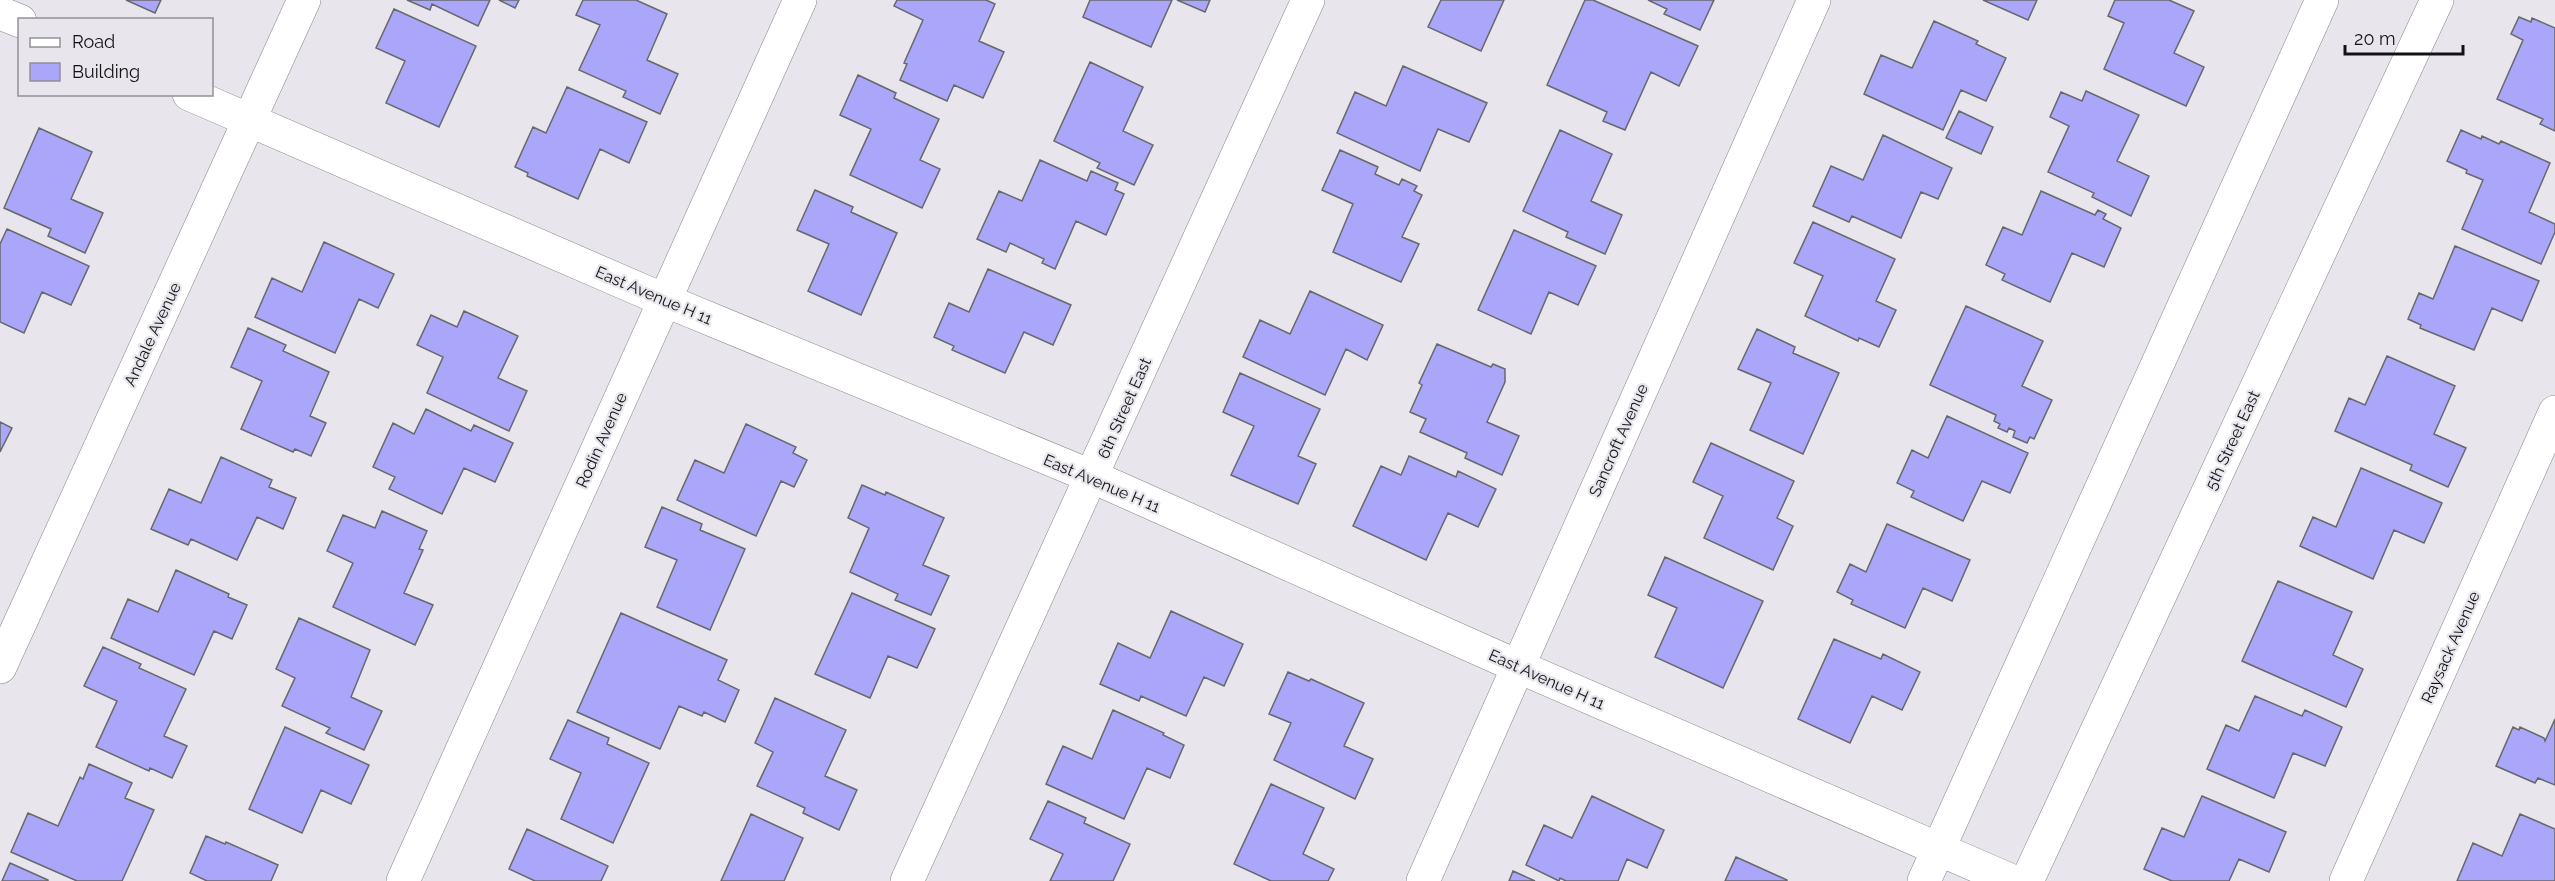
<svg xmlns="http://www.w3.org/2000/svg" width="2555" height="881" viewBox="0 0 2555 881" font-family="Raleway,sans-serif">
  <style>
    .building { fill: #aaa6f9; stroke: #67686d; stroke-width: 1.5 }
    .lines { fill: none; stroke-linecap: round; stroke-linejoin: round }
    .street-casing { stroke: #86858a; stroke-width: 34 }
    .secondary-casing { stroke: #86858a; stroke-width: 34 }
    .street { stroke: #fff; stroke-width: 33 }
    .secondary { stroke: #fff; stroke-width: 33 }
    .labels { text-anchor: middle; stroke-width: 4.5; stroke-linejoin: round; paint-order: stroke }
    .street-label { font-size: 16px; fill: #121214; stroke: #e8e6ec }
  </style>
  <rect width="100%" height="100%" fill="#e8e6ec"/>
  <path class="building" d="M126 0H161L155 13Z
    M407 0H490L478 26 432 4 430 10Z
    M499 0H519L515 8Z
    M583 0H636L667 14 647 60 678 74 660 114 623 97 626 91 579 70 600 25 576 15Z
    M897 0H986L995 4 979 41 1004 52 983 98 954 85 947 101 900 80 907 64 904 63 923 20 894 6Z
    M1090 0H1172L1151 47 1083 17Z
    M1177 0H1210L1205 12Z
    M1441 0H1504L1481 51 1428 27Z
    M1585 0H1593L1698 46 1679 86 1651 72 1625 130 1603 121 1607 112 1547 85Z
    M1648 0H1714L1700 30 1664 14 1667 9Z
    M1983 0H2037L2028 20Z
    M2115 0H2169L2194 11 2174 53 2204 67 2186 106 2104 69 2124 23 2108 16Z
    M394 9 476 46 439 127 386 103 405 61 376 48Z
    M2519 17 2531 22 2532 18 2555 28V131L2540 124 2543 119 2497 99 2523 40 2511 34Z
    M1934 21 1978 41 1976 44 2006 58 1986 101 1961 90 1943 130 1864 94 1881 55 1912 68Z
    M1090 62 1143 87 1123 131 1153 145 1134 185 1097 168 1100 163 1054 141Z
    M1403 66 1487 103 1469 142 1438 129 1420 171 1337 133 1355 92 1386 106Z
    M858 75 896 93 894 98 939 119 920 160 940 169 922 208 850 175 871 129 840 115Z
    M567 87 647 122 629 163 600 149 578 199 527 176 528 173 515 167 533 127 546 133Z
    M2086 91 2139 115 2117 161 2149 176 2131 216 2092 197 2094 193 2048 172 2069 126 2050 117 2061 92 2082 101Z
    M1959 111 1993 127 1981 154 1946 138Z
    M39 128 92 152 71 199 103 213 85 253 48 236 51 229 4 208Z
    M1560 130 1612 154 1591 201 1622 215 1605 254 1566 237 1568 232 1523 211Z
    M2461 130 2481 139 2482 136 2499 144 2501 141 2550 163 2529 212 2555 224V232L2541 264 2462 229 2483 180 2466 173 2467 170 2447 161Z
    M1883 135 1952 168 1938 199 1921 192 1901 238 1852 216 1849 222 1813 206 1831 166 1863 180Z
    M1340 150 1378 167 1375 174 1399 185 1402 179 1417 186 1414 191 1422 195 1402 237 1419 244 1401 282 1333 252 1353 204 1322 190Z
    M1040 160 1087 181 1091 171 1118 183 1115 190 1124 194 1106 235 1076 221 1055 269 1042 263 1044 259 1010 243 1006 252 977 239 999 191 1022 201Z
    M815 190 853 207 851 212 897 233 861 315 808 291 829 244 797 230Z
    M2041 191 2095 215 2098 210 2106 214 2103 219 2121 228 2104 267 2072 253 2050 302 2002 280 2005 274 1986 265 2003 227 2022 235Z
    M1813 222 1895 259 1876 301 1896 310 1879 347 1859 338 1858 341 1805 316 1823 276 1794 263Z
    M7 229 89 266 71 305 42 292 24 333 0 322V244Z
    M1514 230 1596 266 1578 305 1549 292 1531 334 1478 310Z
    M324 242 394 274 378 308 359 299 335 353 255 317 272 278 302 292Z
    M2455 246 2539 281 2522 321 2492 308 2474 350 2420 328 2421 325 2408 319 2419 293 2433 299Z
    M988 269 1071 305 1053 345 1024 332 1005 373 952 350 954 346 934 337 949 303 969 312Z
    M1310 291 1383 325 1367 360 1346 349 1325 395 1243 357 1260 320 1290 334Z
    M1966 306 2043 341 2022 386 2052 400 2034 439 2030 437 2027 443 2013 437 2015 431 2009 428 2007 432 1998 428 2000 424 1994 421 1996 415 1930 385Z
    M464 311 518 336 498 378 527 391 509 431 427 393 443 357 417 345 431 315 457 327Z
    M248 328 286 345 283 351 329 372 310 416 326 423 311 456 295 449 293 452 241 429 262 381 231 367Z
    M1757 329 1795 347 1793 353 1839 373 1803 454 1750 430 1771 383 1738 369Z
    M1437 344 1491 367 1493 364 1505 369V382L1487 422 1519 436 1502 475 1465 458 1467 453 1420 432 1426 419 1410 412 1422 385 1419 383Z
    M2387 356 2455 386 2434 434 2466 448 2448 487 2410 470 2412 465 2335 431 2349 398 2365 405Z
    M1240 373 1320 409 1298 456 1316 464 1298 504 1231 475 1254 426 1223 412Z
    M426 409 471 431 474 425 513 443 495 482 464 468 442 514 389 489 395 477 373 467 393 423 414 434Z
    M1947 416 2028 453 2010 493 1982 481 1963 521 1911 497 1914 491 1897 483 1912 450 1928 458Z
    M0 422 12 428 0 452Z
    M746 424 796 447 793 453 807 460 794 487 781 481 756 536 677 500 695 460 724 473Z
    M1711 443 1794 481 1777 518 1793 526 1773 570 1704 538 1723 496 1693 482Z
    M1409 456 1456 477 1458 471 1496 489 1478 527 1448 513 1426 560 1353 526 1381 466 1401 475Z
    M221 457 272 480 269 487 296 498 283 529 257 517 237 560 191 539 188 545 151 529 169 489 201 503Z
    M2361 468 2442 503 2424 543 2394 530 2373 579 2300 546 2313 517 2336 527Z
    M862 485 885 495 886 492 944 518 923 565 949 576 931 615 895 600 898 594 850 572 869 528 848 518Z
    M662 507 702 524 700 530 745 549 710 630 657 607 677 560 645 547Z
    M382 511 427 531 419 549 423 550 404 593 433 605 415 645 333 607 353 563 327 551 343 515 375 528Z
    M1887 524 1970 560 1952 601 1923 588 1905 628 1851 604 1853 600 1837 592 1850 564 1866 572Z
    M1665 557 1763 601 1723 688 1655 657 1677 608 1648 595Z
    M176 570 229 594 228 597 247 605 232 639 214 631 194 675 111 638 128 599 158 612Z
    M2278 581 2352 612 2333 655 2363 669 2346 707 2242 661Z
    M852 593 935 629 917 668 888 656 870 698 815 674Z
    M1171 611 1243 644 1224 686 1204 677 1186 716 1141 696 1139 701 1100 684 1118 643 1150 658Z
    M621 613 727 660 718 680 739 690 725 722 704 712 702 716 679 706 660 749 577 712Z
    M299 618 370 650 351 697 382 711 364 750 326 733 330 728 282 706 295 678 276 669Z
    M1834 639 1881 659 1883 654 1920 672 1902 710 1872 696 1850 743 1798 719Z
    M103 647 141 664 139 668 186 689 164 736 187 746 172 778 150 768 149 771 96 747 117 701 84 686Z
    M1288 672 1309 681 1311 679 1364 703 1344 746 1373 759 1355 799 1274 760 1291 723 1269 714Z
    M2255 696 2302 716 2305 710 2342 727 2325 766 2293 753 2274 798 2207 769 2226 725 2239 731Z
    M775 698 846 730 825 776 857 790 839 830 803 813 805 808 757 786 773 752 755 743Z
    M1113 710 1164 733 1163 735 1184 745 1170 778 1147 768 1124 819 1046 784 1063 746 1092 759Z
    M2555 719V785L2538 778 2535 783 2496 766 2513 727 2519 730 2520 727 2544 738 2545 741Z
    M568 720 609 738 607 744 649 763 613 843 561 819 581 773 550 759Z
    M285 727 369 765 351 804 321 790 302 833 249 809Z
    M89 764 132 783 125 798 154 810 122 881H77L11 852 28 813 58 826 80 777 83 779Z
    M1271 784 1324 808 1303 854 1334 869 1328 881H1271L1234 864Z
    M1592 796 1664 830 1647 868 1627 859 1618 881H1566L1560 878 1559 881 1526 865 1544 825 1572 838Z
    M2202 796 2286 832 2269 872 2239 859 2229 881H2172L2144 869 2162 828 2184 837Z
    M1048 801 1086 818 1084 823 1130 844 1113 881H1050L1063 854 1030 839Z
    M751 814 803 838 784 881H721Z
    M2520 814 2555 829V881H2457L2473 843 2502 856Z
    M527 829 608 866 601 881H535L509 869Z
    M206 836 225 844 226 842 278 865 271 881H207L190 873Z
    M1736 857 1787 880V881H1725Z
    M10 863 48 880V881H2Z
    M1513 871 1535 881H1509Z"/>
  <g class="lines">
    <g class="street-casing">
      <path id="street" d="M0 13 20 21
        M189 94 664 300 1093 477 1517 666 2012 881
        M0 667 304 0
        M403 881 800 0
        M907 881 1308 0
        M1423 881 1814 0
        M1924 881 2322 0
        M2346 881 2555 412"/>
    </g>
    <g class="secondary-casing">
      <path id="secondary" d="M2027 881 2437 0"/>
    </g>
    <use href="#street" class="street"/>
    <use href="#secondary" class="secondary"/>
  </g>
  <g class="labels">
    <g class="street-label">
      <text transform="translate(654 295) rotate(23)" y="6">East Avenue H 11</text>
      <text transform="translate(152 334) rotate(-65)" y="6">Andale Avenue</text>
      <text transform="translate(1124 408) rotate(-66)" y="6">6th Street East</text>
      <text transform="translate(601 440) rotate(-66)" y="6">Rodin Avenue</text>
      <text transform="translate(1618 440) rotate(-66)" y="6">Sancroft Avenue</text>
      <text transform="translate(2232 440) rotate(-65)" y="6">5th Street East</text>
      <text transform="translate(1102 483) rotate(23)" y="6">East Avenue H 11</text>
      <text transform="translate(2450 647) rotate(-66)" y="6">Raysack Avenue</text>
      <text transform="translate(1547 679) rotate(24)" y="6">East Avenue H 11</text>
    </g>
  </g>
  <rect x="18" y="18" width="195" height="78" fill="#e8e6ec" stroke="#929196" stroke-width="1.5"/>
  <rect x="30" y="38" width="30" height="9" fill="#ffffff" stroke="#929196" stroke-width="1.5"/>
  <text x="72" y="48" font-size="18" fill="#121214">Road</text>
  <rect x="30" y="63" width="30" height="18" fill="#aaa6f9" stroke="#929196" stroke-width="1.5"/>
  <text x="72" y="78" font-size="18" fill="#121214">Building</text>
  <path d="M2345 45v9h118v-9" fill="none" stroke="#121214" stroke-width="3"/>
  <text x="2354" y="45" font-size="18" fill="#121214" stroke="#e8e6ec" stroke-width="4.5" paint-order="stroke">20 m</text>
</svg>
